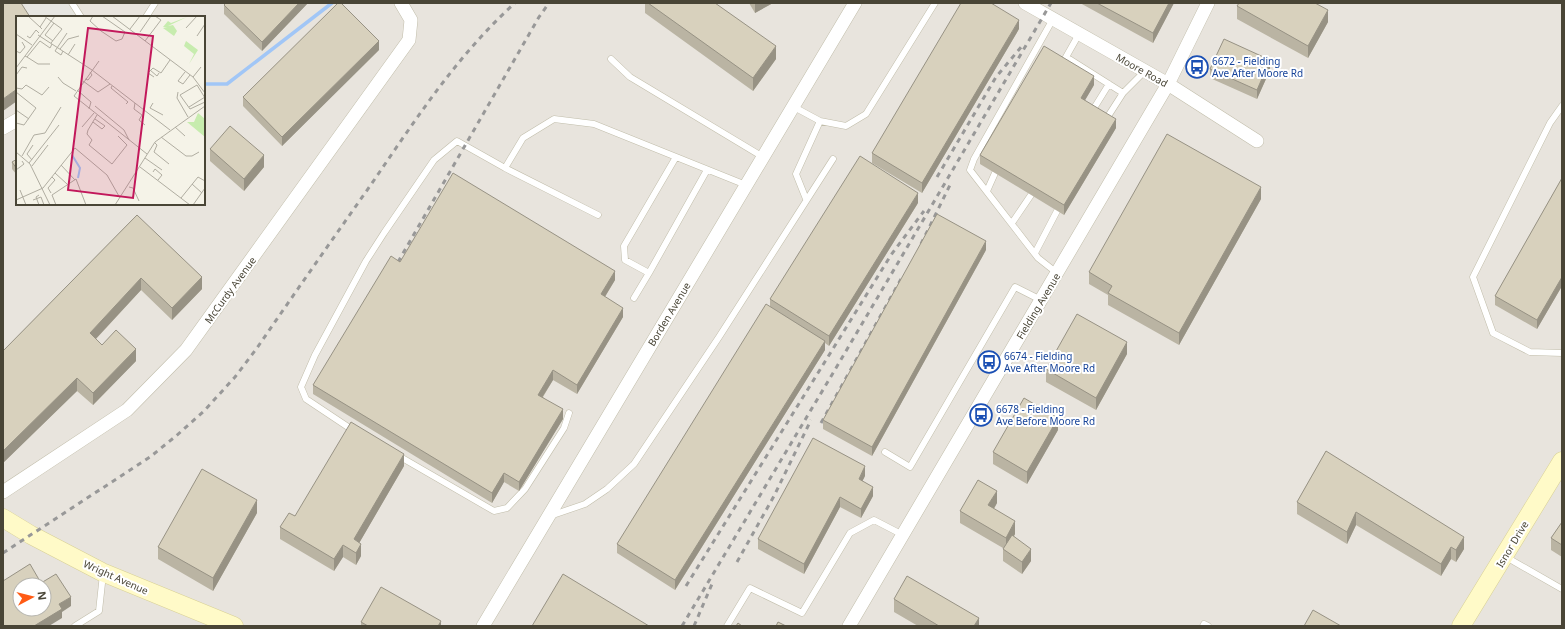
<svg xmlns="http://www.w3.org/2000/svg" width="1565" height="629" viewBox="0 0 1565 629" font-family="'Noto Sans',sans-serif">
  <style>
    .industrial { fill: #e8e4dd; fill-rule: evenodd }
    .parking { fill: #e6e5e0 }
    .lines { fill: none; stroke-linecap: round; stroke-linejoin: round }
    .stream { stroke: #a1c6f6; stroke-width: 3.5 }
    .lane-casing { stroke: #c1bdaa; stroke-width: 7 }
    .street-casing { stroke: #c1bdaa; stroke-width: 14 }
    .secondary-casing { stroke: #d8d095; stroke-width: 19 }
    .lane { stroke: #fff; stroke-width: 6 }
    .street { stroke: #fff; stroke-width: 13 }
    .secondary { stroke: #fffac8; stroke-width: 18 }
    .rail { stroke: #989898; stroke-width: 3; stroke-dasharray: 5 5; stroke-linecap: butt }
    .wall { fill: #bab4a3 }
    .shaded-wall { fill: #979284 }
    .building { fill: #d8d1bd; stroke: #979284; fill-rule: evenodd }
    .labels { text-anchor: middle; stroke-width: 4; stroke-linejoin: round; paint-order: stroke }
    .transit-label { font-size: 10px; fill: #164399; stroke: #fff; text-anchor: start }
    .street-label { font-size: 10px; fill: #494536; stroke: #fff }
    .inset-river { fill: none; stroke: #a1c6f6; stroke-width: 2 }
    .inset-road { fill: none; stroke: #b0ada1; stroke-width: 1 }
    .view { fill: #c2185b; fill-opacity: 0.15; stroke: #c2185b; stroke-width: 2 }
    .inset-edge { fill: none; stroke: #494536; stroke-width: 2 }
  </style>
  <rect width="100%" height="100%" fill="#f5f3e8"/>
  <path class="industrial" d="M3 3H1562V626H3ZM17 17H204V204H17ZM20 585H44V609H20Z"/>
  <path class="parking" d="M14 3H76L78 6 79 17H23Z"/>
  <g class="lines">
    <path class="stream" d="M204 84H227L332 3"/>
    <g class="lane-casing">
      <path id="lane" d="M72 3 81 17
        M146 17 155 3
        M1053 19 974 159 970 170 1038 258 1057 273
        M1079 34 1066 57 1123 93 1145 71
        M611 59 630 77 763 157
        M1562 106 1550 123 1473 277 1493 333 1530 352 1562 353
        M794 107 820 121 846 126 866 114 935 3
        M1091 113 1109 84
        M1105 121 1123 93
        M676 157 624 246 625 260 649 273 707 170
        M505 168 598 215
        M987 191 995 173
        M806 199 796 174 820 121
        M1012 223 1031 195
        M1035 253 1057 211
        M634 298 649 273
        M354 431 306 399 301 387 315 355 366 261 384 233 434 160 457 141 505 168 523 138 554 119 594 124 746 185
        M885 452 910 467 1015 287 1041 300
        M397 455 494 511 507 508 525 489 564 428 569 413
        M550 516 585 504 607 489 634 464 719 337 833 159
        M1506 557 1562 589
        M75 626 99 611 103 574
        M727 626 750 588 802 613 850 533 874 520 903 535
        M1203 626 1204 624 1208 626"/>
    </g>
    <g class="street-casing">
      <path id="street" d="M1025 3 1168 84 1257 141
        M3 128 17 120
        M3 492 127 410 186 350 409 40 411 20 401 3
        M483 626 855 3
        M849 626 1168 84 1208 3"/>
    </g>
    <g class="secondary-casing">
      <path id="secondary" d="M3 518 31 535 102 572 234 626
        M1461 626 1562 461"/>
    </g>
    <use href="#lane" class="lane"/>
    <use href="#street" class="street"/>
    <use href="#secondary" class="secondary"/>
    <path class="rail" d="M937 177 996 77 1022 46
      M921 244 951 183
      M398 262 539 17 549 3
      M821 423 901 279
      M3 553 150 457 176 436 204 411 235 377 257 348C294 294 332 240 370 186 414 122 457 55 515 3
      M737 562 774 496 811 420
      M686 586 891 255 924 211
      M682 626 836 368 1051 3
      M694 626 712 584"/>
  </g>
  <path class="wall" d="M308 3 262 51 224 14V5Z
    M645 3H715L776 59 753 91 645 13Z
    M749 3H773L755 13Z
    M1080 3H1174L1153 43Z
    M1237 6 1328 22 1308 58 1237 19Z
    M1019 29 922 193 872 163V153Z
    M379 50 282 146 243 106V97Z
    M1210 69 1270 70 1257 99 1210 78Z
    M1094 85 1085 100 1116 128 1064 215 980 164V155Z
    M210 149 264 167 244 191 210 161Z
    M17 159V175L12 169V162Z
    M1562 178V286L1537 329 1495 305V296Z
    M1261 199 1179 345 1108 305V295L1089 284V272Z
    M918 203 829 346 825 343V350L675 590 617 553V544L770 307V299Z
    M137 215 202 289 172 320 141 290 96 339 102 345 136 361 93 405 77 391 3 463V351Z
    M986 250 872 456 823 429V420Z
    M400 262 615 280 605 297 623 317 577 394 553 380 543 397 563 419 519 491 504 482 492 503 313 394V385Z
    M1127 354 1096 410 1046 382V369Z
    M1058 430 1027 484 993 464V452Z
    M1326 451 1464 549 1456 562 1451 559 1441 576 1356 525 1347 544 1297 514V502Z
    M404 466 359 543 361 556 356 565 343 557 334 571 280 539V527L295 516Z
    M865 476 862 481 873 496 861 518 840 507 804 574 758 549V539Z
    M997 503 994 509 1015 534 1014 536 1031 561 1022 574 1003 561V548L960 523V511Z
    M257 513 213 591 158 559V547Z
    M1562 522V557L1551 550V538Z
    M894 599 979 626H918L894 612Z
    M361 622 441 626H361Z"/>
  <path class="shaded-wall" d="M299 3H308L262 51V42Z
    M755 3H773L755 13Z
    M1169 3H1174L1153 43V33Z
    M1328 10V22L1308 58V46Z
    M1019 20V29L922 193V183Z
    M379 41V50L282 146V137Z
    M776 46V59L753 91V78Z
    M1270 60V70L1257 99V90Z
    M1094 76V85L1081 107V98Z
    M17 89V101L3 111V99Z
    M1116 119V128L1064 215V205Z
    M264 155V167L244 191V179Z
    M1261 187V199L1179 345V333Z
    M918 193V203L829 346V336Z
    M986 241V250L872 456V447Z
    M615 271V280L601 303V294Z
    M202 277V289L172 320V308Z
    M1562 277V286L1537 329V320Z
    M141 278V290L90 345V333Z
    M623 308V317L577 394V385Z
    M825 341V350L675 590V580Z
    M1127 342V354L1096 410V398Z
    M136 349V361L93 405V393Z
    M553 370V380L538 404V395Z
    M77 378V391L3 463V451Z
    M563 409V419L519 491V482Z
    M1058 418V430L1027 484V472Z
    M404 454V466L354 552V539Z
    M865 466V476L859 488V479Z
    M504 473V482L492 503V493Z
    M873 487V496L861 518V509Z
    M997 491V503L988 518V505Z
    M840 497V507L804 574V564Z
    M257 500V513L213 591V578Z
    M1356 512V525L1347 544V532Z
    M1015 521V534L1006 550V538Z
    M1464 537V549L1456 562V550Z
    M361 544V556L356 565V553Z
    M343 545V557L334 571V559Z
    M1451 547V559L1441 576V564Z
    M1031 549V561L1022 574V562Z
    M71 597V606L62 612V618L49 626H34L59 604Z
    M979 618V626H974Z
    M441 621V626H438Z"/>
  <path class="building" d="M3 3H21L30 17H17V89L3 99Z
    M226 3H299L262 42 224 5Z
    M338 3H341L379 41 282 137 243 97Z
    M648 3H715L776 46 753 78Z
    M961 3H991L1019 20 922 183 872 153Z
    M1097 3H1169L1153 33Z
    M1239 3H1315L1328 10 1308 46 1237 6Z
    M1224 39 1270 60 1257 90 1210 69Z
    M1044 46 1094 76 1081 98 1116 119 1064 205 980 155Z
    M230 126 264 155 244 179 210 149Z
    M1167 134 1261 187 1179 333 1108 293 1112 286 1089 272Z
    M860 156 918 193 829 336 770 299Z
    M17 159V169L12 162Z
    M453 173 615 271 601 294 623 308 577 385 553 370 538 395 563 409 519 482 504 473 492 493 313 385 391 256 400 262Z
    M1562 178V277L1537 320 1495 296Z
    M937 214 986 241 872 447 823 420Z
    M137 215 202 277 172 308 141 278 90 333 102 345 116 330 136 349 93 393 77 378 3 451V351Z
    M766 304 825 341 675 580 617 544Z
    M1077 314 1127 342 1096 398 1046 369Z
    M1024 398 1058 418 1027 472 993 452Z
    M351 422 404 454 354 539 361 544 356 553 343 545 334 559 280 527 289 513 295 516Z
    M813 438 865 466 859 479 873 487 861 509 840 497 804 564 758 539Z
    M1326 451 1464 537 1456 550 1451 547 1441 564 1356 512 1347 532 1297 502Z
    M202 469 257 500 213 578 158 547Z
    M978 480 997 491 988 505 1015 521 1006 538 960 511Z
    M1562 522V545L1551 538Z
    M1012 535 1031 549 1022 562 1003 549Z
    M30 564 41 583 56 574 71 597 59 604 62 609 34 626H3V581ZM20 585H44V609H20Z
    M563 574 649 626H532Z
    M907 576 979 618 974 626H939L894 599Z
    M381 587 441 621 438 626H368L361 622Z
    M1313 610 1341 626H1304Z
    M778 622 786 626H776Z
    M738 623 742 626H736Z"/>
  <defs>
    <g id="bus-ring" transform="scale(1.15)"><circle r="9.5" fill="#fff" stroke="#1a4fb4" stroke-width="1.5"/><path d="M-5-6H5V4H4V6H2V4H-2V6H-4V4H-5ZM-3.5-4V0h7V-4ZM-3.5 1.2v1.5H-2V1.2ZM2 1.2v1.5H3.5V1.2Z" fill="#1a4fb4"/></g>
  </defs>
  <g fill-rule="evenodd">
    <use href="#bus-ring" x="1197" y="67"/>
    <use href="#bus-ring" x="989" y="362"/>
    <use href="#bus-ring" x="981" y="415"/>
  </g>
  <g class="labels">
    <g class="transit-label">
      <text x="1212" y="65">6672 - Fielding<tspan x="1212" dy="12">Ave After Moore Rd</tspan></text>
      <text x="1004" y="360">6674 - Fielding<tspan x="1004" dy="12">Ave After Moore Rd</tspan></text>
      <text x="996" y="413">6678 - Fielding<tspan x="996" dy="12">Ave Before Moore Rd</tspan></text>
    </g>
    <g class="street-label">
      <text transform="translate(1142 70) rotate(29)" y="4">Moore Road</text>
      <text transform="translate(230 290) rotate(-54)" y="4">McCurdy Avenue</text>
      <text transform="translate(1038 306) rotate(-59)" y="4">Fielding Avenue</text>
      <text transform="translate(669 314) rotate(-59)" y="4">Borden Avenue</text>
      <text transform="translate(1512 544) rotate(-59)" y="4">Isnor Drive</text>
      <text transform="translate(116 577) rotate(24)" y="4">Wright Avenue</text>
    </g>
  </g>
  <g transform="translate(16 16)">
    <rect width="189" height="189" fill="#f5f3e8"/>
    <path d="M171 1 152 10 157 9 161 15 158 20 147 12 151 11H147L152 5 155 7ZM170 25 182 34 173 48 178 38 168 30ZM182 97 189 103V121L171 106H178Z" fill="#c7ecae"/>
    <path class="inset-river" d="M56 139 64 152 62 162"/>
    <path class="inset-road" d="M12 0 24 11M28 0 46 13 35 27M77 0 74 5 85 15 100 25 106 23 109 16 86 0M96 0 177 61 189 77M170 12 181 0M26 13 24 11 30 2M114 13 124 0M124 16 135 0M0 18 16 29M22 19 76 54 154 114M11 20 14 22 20 14 23 17M181 20 189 8M37 25 29 19 38 7M129 25 145 4 139 0M44 33 52 23 63 20M0 35 4 37 9 31 6 26M47 35 45 39 39 35 51 17M52 39 59 28M9 40 11 41 24 25 34 32 36 28M11 41 22 48H34M83 45 58 80 131 138M0 52 39 0M134 54 141 60 143 57M169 56 162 65 167 68 174 59M0 59 6 51 11 52M42 61 47 67 60 75M138 61 132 57 137 52 145 57 154 44M177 61 185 51M69 63 72 64 76 59 74 56M67 65 82 76 94 68M96 70 95 72 112 86 110 88M0 72 6 73 10 69 26 79 33 71M61 74 75 86 73 93M0 76 20 92 8 109 0 107M162 76 161 82 172 101M189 82 181 69 164 79 174 93 189 86M119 87 118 93 126 99 123 104 129 109M137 87 134 92 147 99M79 90 108 114 113 124M173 91 189 81M0 94 13 103M81 99 72 114 71 118 76 124 73 129 96 148 111 129 102 120M77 106 86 113 89 110 79 103M66 111 78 97M159 111 169 120M18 119 29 117 45 91M145 121 170 140H176L183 136M139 127 141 129 138 136 153 148M0 136 14 148 34 189M6 140 18 119M129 142 146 154M16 144 11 138 17 129M13 147 43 109M45 149 59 164M16 150 32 129M124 151 174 189M0 154 8 148 6 145M137 156 139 153 146 159 142 164M39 157 51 168M176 168 186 177M113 171 117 172 123 185M4 174 10 189M35 177 32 172 39 164 36 161M165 182 182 161 189 165M0 184 27 172 59 132 91 159 104 182M17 184 25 181 28 189M23 189 20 181 23 179M40 189 36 179 60 163 70 189M99 189 139 126 189 90M177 189 189 172"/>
    <path class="view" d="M72 12 137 20 117 182 52 174Z"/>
    <rect width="189" height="189" class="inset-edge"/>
  </g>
  <rect width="1565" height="629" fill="none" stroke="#494536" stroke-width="8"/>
  <g transform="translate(32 597) rotate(83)"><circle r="19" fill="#ffffff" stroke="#b6b5af"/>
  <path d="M0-3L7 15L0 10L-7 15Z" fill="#ff5b15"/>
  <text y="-6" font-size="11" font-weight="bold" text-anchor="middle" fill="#494536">N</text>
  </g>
</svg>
